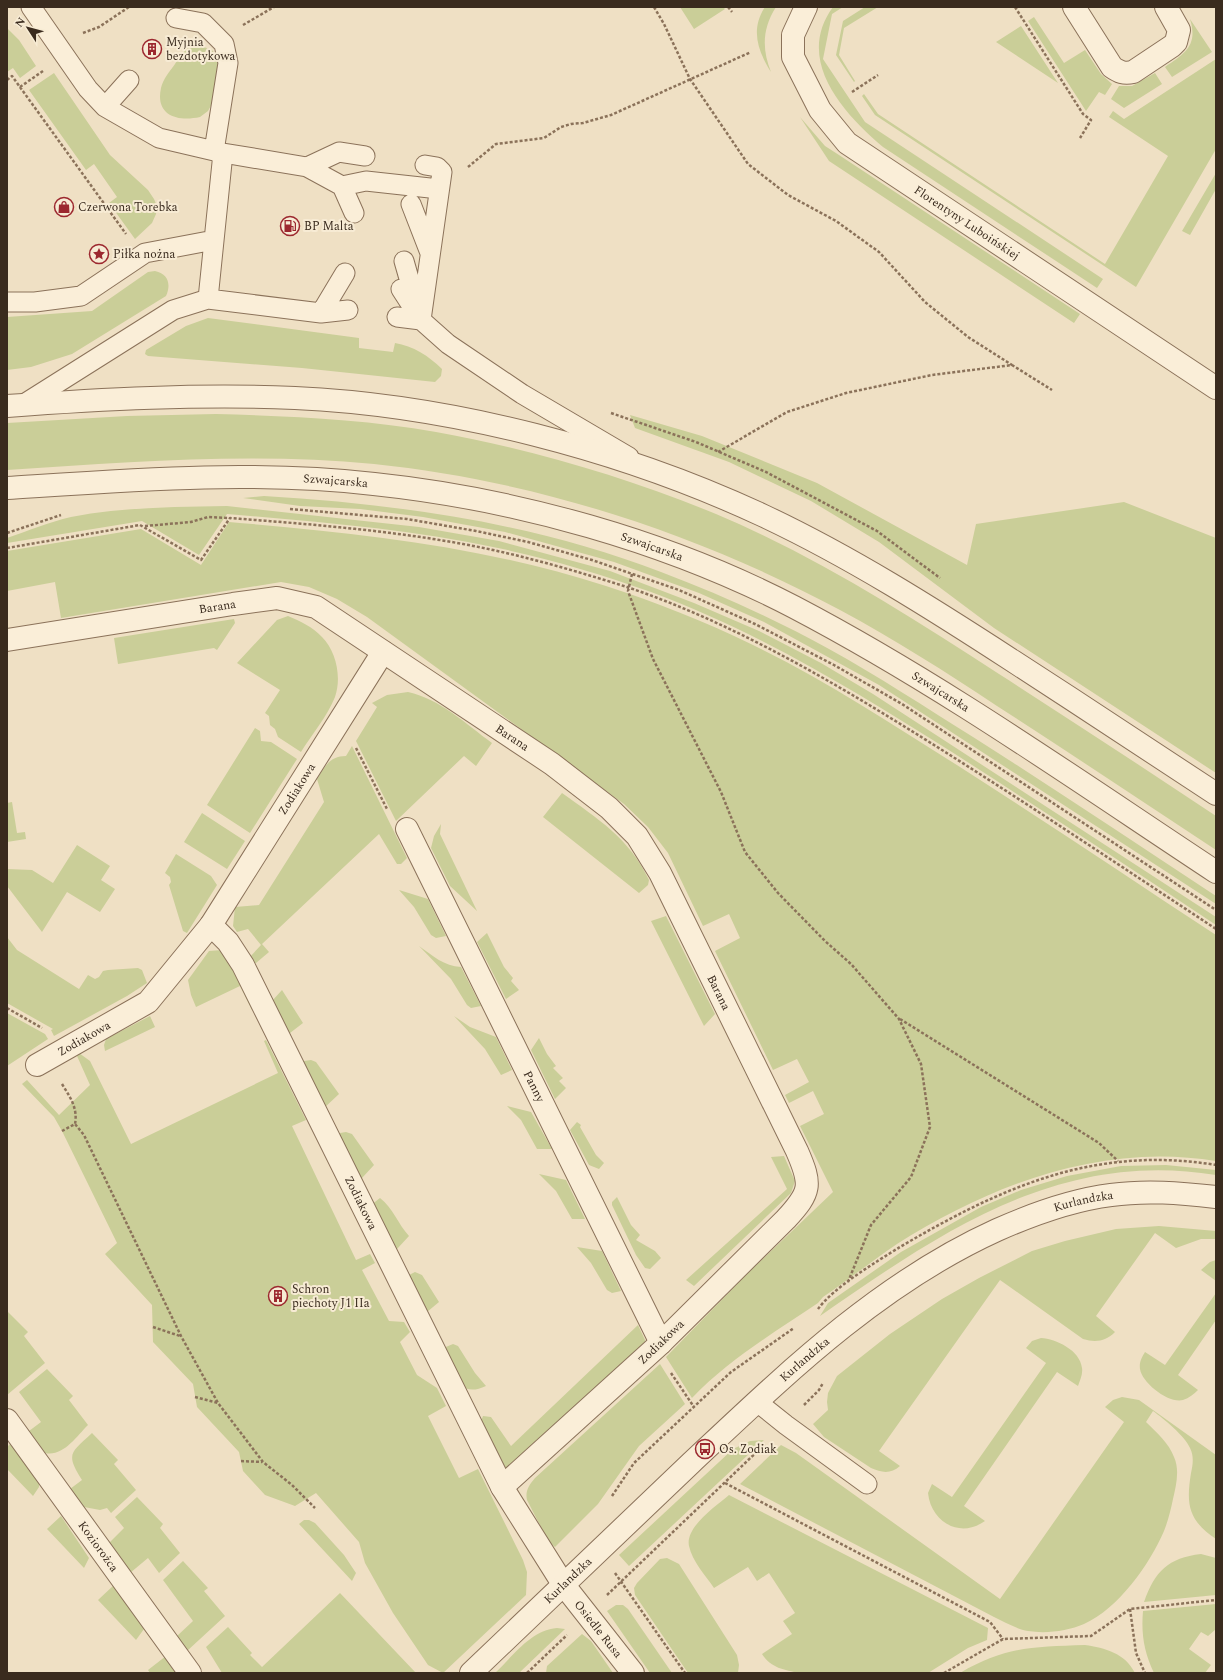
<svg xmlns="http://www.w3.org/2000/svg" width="1223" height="1680" viewBox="0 0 1223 1680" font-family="Spectral,serif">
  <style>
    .green { fill: #cace98 }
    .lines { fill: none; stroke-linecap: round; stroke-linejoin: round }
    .service-casing { stroke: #8b725a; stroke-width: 21 }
    .minor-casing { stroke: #8b725a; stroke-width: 24 }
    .tertiary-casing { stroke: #8b725a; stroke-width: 24 }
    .path { stroke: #8b725a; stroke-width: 2.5; stroke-dasharray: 3 2; stroke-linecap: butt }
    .service { stroke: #faeed8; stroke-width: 19 }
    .minor { stroke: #faeed8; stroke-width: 22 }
    .tertiary { stroke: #faeed8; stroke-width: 22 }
    .labels { text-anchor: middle; stroke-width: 4; stroke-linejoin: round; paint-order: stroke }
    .poi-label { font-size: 12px; fill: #3a2b1e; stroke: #f7ebd4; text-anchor: start }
    .street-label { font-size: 12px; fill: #3a2b1e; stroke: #f7ebd4 }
  </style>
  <rect width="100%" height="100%" fill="#efe0c4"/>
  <path class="green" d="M680 7H723L725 9 694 29Z
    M765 7H776C762 29 762 49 771 72 758 51 750 30 765 7Z
    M833 7H843L832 14 823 59 865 122 1103 279 1097 288 883 147C844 114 794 60 833 7Z
    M865 7H878L844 28 839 55 855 81 854 82 836 55 843 21Z
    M1034 17 1064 63 1085 50 1101 74 1112 84 1105 95 1099 92 1086 111 1028 21Z
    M1190 19 1212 52 1172 77 1165 67C1186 53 1198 45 1190 19Z
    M1021 26 1058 83 996 42Z
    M7 28 19 40 36 66 20 78 13 68 7 72Z
    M194 45 207 48 204 54 208 56 211 49 217 56 219 63 213 102 208 111 200 117C177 122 155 115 161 88 163 79 170 71 175 64 180 56 185 48 194 45Z
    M1216 59V149L1136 287 875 115 862 96 864 94 878 114 1105 264 1168 156 1109 117 1113 111 1124 119Z
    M54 73 110 155 148 190 154 199 157 206 156 214 152 223 135 239 109 203 117 197 94 164 86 170 29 90Z
    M1155 73 1162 84 1124 108 1111 99 1119 86H1132Z
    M800 117 825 146 839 155 1080 314 1074 323 829 161Z
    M1216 173V189L1190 235 1182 231Z
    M155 271C169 274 171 285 166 296L72 354 31 367 7 370V317L92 311 148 272Z
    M208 318 359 338V348L393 352 395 343C413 346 429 356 442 369L441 376 435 382 302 368 148 356 145 354 146 350 186 326Z
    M216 414C289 416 363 419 436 432 531 449 626 477 716 514 816 556 908 615 999 674 1072 721 1144 768 1216 816V850C1143 802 1070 753 997 706 946 672 894 639 840 610 696 533 537 481 374 464 252 452 129 462 7 470V423L127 416Z
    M630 415 702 436 817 483 967 565 976 524 1124 502 1216 538V773L994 628 879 542 811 501 729 462 635 428Z
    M264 496C399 504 534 523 661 572 719 594 775 619 829 649 878 676 925 707 973 737 1055 789 1135 843 1216 896V904L879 685 764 622 699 593 614 562 505 532 423 517 360 509 300 506 243 498Z
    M227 506 419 527 499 541 610 571 694 603 759 631 821 663 873 694 1216 917V925C1129 867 1042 810 955 754 857 692 759 632 651 592 601 574 550 559 498 548 409 529 318 522 227 514L199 555 142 521 7 543V538C28 531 49 522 71 517 122 507 175 507 227 506Z
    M229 522C357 533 483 546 606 586 656 602 706 622 753 645 825 680 892 724 960 767 1046 822 1131 879 1216 935V1161C1103 1142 992 1184 897 1244 872 1261 848 1280 823 1297L818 1303C775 1332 728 1360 692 1398L666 1357 746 1275 833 1192 800 1126 824 1114 813 1091 789 1103 785 1095 809 1082 797 1059 773 1070 715 951 740 938 729 914 703 926 668 853 648 827 624 804 367 617 337 599 309 587 281 582 61 618 55 582 7 591V551L141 529 201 565Z
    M288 616C300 621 313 627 322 637 336 651 342 677 335 697 327 717 312 734 301 752L278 737 275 729 270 725 269 716 265 713 280 690 237 663 277 620Z
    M234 619 235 623 217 650 214 648 118 664 114 638Z
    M408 692C440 699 466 724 492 743L476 766 464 756 396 821 356 741 377 707 372 703 387 695Z
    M255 728 260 731 261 741 271 742 297 759 250 833 207 805Z
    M352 746 407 858 401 864H397L379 834 262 944 269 952 256 963H250L248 959 261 945 248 929 237 932 233 926 235 907 259 905 324 802 317 779C325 766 330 756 346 756Z
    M562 793C598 819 629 838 649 880L648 885 639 893 543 817Z
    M12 802 17 833 25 832 26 839 7 842V803Z
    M202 813 245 841 227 869 184 842Z
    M441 824 440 834 477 911 450 886 431 848 434 836Z
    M77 845 110 866 101 880 115 889 100 912 67 892 42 932 7 886V869L32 870 53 883Z
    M176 854 211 876 217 885 187 933 183 931 169 885 171 882 170 877 165 873Z
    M399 890 428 899 446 936 436 938 431 935 414 907Z
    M666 916 715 1014 704 1026 651 921Z
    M487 933 504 967 513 978 511 981 519 990 506 999 477 942Z
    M7 937 17 950 79 989 88 975 95 979 99 977 103 971 108 970 138 968 142 970 147 983 127 996 54 1036 51 1030 53 1029 7 1003Z
    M419 946C433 956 444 966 461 967L481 1006 471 1008 467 1005 451 979Z
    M222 950 256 1005 252 1010 240 986 196 1007 191 995 188 980 209 951Z
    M282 990 303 1023 290 1033 284 1032 272 1001Z
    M7 1013 45 1034 48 1039 7 1066Z
    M150 1016 155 1027 105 1051 104 1045 106 1039Z
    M454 1016 470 1027 496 1037 512 1070 501 1075 485 1049Z
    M539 1038 547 1054 556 1066 553 1068 563 1078 559 1081 566 1088 555 1099 531 1050Z
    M266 1040 306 1120 292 1126 356 1260 370 1254 375 1263 362 1270 389 1321 404 1322 410 1332 400 1342 417 1375 437 1388 446 1406 428 1416 459 1478 478 1469 523 1560 527 1572 526 1595 443 1673 428 1665 393 1613 365 1563 359 1542 316 1493 295 1506 265 1495 243 1471 239 1452 197 1407 193 1384 153 1342 152 1305 105 1254 117 1243 62 1131 54 1117 22 1084 27 1080 59 1115 90 1085 77 1056 79 1053 90 1061 131 1144 278 1073 264 1041Z
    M311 1060 316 1062 339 1094 323 1109 299 1064 304 1061Z
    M507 1106 531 1112 552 1149H537L521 1120Z
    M577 1122 581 1125 580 1127 596 1155 604 1163 599 1169 589 1165 570 1130Z
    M346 1132 352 1134 374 1165 362 1178 354 1176 335 1137 340 1133Z
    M784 1156 795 1181 791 1193 694 1286 686 1280 787 1189 771 1157Z
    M1166 1165 1216 1170V1175C1060 1149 941 1232 820 1316L828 1303 901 1252 981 1207 1021 1190 1067 1176 1121 1166Z
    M539 1174 566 1180 585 1219H572L556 1191Z
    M617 1197 631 1225 640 1235 636 1240 655 1251 661 1258 650 1269 645 1268 636 1255 612 1205V1202Z
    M380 1198C393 1208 398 1224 409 1236L397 1249 390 1248 371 1205Z
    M1159 1226 1216 1231V1239H1201L1176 1248 1155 1233 1096 1316 1115 1332C1106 1341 1096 1343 1083 1339L1000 1280 879 1451 900 1466C891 1474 882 1473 871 1468L824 1437 813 1424 828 1410 827 1402 828 1393 837 1376 890 1334 942 1299 979 1278 1032 1251 1065 1241 1116 1229Z
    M577 1247 602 1251 621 1291 612 1293 607 1290 591 1263Z
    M1216 1260V1281L1201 1270 1210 1262Z
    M415 1272 422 1275 439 1302 427 1312 405 1277Z
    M1216 1293V1320L1178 1375 1198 1390C1194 1394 1189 1398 1183 1400 1169 1404 1142 1383 1140 1369 1139 1362 1142 1357 1145 1352L1165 1365Z
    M7 1311 28 1332 24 1336 45 1363 7 1395Z
    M638 1325 645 1340V1346L511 1468H504L479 1426 483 1416 491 1417 511 1446Z
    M1041 1338C1056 1339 1080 1350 1082 1368 1083 1374 1080 1380 1078 1386L1057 1372 964 1506 985 1521C960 1539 931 1522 928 1493L932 1484 952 1497 1046 1363 1026 1348 1032 1341Z
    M453 1344 458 1346 475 1373 486 1386C457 1400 451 1370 441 1349Z
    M660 1364 685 1404 639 1446 598 1504 555 1547 548 1541 527 1500C525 1491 529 1485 535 1478Z
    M47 1369 73 1396 69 1400 88 1425C76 1437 63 1457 45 1453L29 1431 41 1422 19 1392Z
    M1122 1397 1139 1400 1216 1455V1539C1188 1520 1186 1505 1191 1473 1193 1464 1194 1456 1190 1448 1185 1436 1164 1419 1153 1411L1146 1422C1156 1432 1169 1443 1174 1457 1180 1470 1176 1486 1173 1499 1171 1509 1168 1521 1164 1531 1150 1564 1118 1609 1084 1624 1068 1631 1046 1634 1028 1631 1017 1629 1004 1622 994 1617L740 1484 781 1445 796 1453 1000 1599 1124 1422 1105 1407 1113 1400Z
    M92 1433 118 1460 114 1464 136 1490 111 1513 107 1508 100 1510 84 1507 70 1489 82 1480C65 1453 71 1453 92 1433Z
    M764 1440 629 1566 619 1555 733 1449 750 1441Z
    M12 1442 39 1482V1487L33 1496 7 1469V1447Z
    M729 1495 988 1628 987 1640 968 1648 928 1673H800C784 1670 771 1668 762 1654L792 1634 783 1621 795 1613 769 1573 757 1581 748 1567 714 1588C706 1576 692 1561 689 1546 685 1527 716 1506 729 1495Z
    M137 1497 163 1524 160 1528 180 1553 159 1573 148 1558 130 1573 109 1543 124 1528 115 1517Z
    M61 1516 89 1558 84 1568 47 1529Z
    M304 1520H309L315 1523 344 1555 356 1573 352 1581 299 1524Z
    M1201 1554 1216 1558V1595L1144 1602C1155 1571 1168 1558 1201 1554Z
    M667 1558 679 1564 737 1655 739 1665 738 1673H688L635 1595 634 1588 637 1583 660 1559Z
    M183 1561 208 1588 204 1591 225 1616 187 1651 176 1637 193 1621 163 1580Z
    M114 1585 142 1624 144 1629 136 1640 98 1600Z
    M340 1593 416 1673H222L206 1647 228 1627 252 1653 250 1655 262 1667Z
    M1216 1604V1629L1208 1636 1201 1632 1189 1649 1211 1665 1205 1673H1154C1144 1652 1141 1634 1143 1611Z
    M616 1605H623L628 1609 672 1673H650L607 1611Z
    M557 1628 565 1629 519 1673H495C513 1656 531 1630 557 1628Z
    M582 1634 591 1641 613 1673H546L547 1666Z
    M1085 1645C1105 1648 1125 1653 1135 1673H960C1006 1646 1034 1647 1085 1645Z
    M166 1656 177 1673H150L148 1670Z"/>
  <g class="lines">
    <g class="service-casing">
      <path id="service" d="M31 7 88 89 105 107 159 138 223 153 307 167 342 186 366 181 439 189
        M176 18 203 23 224 44 228 63 214 151
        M105 107 129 80
        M307 167 339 152 365 156
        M342 186 354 213
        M411 204 430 253
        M404 261 416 303
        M401 289 421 320 448 344 522 394 629 457
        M208 299 223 153
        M7 302H35L81 296 145 253 214 240
        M321 313 345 273
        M397 317 421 320
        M421 320 442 172 437 167 425 165
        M24 404 173 310 208 299 321 313 348 310
        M756 1401 786 1425 867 1484"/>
    </g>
    <g class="minor-casing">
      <g id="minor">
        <path id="s1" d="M806 7 793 35V57L820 110 847 143 1216 388"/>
        <path d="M1074 7 1112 67C1119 72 1124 74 1133 72L1172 46 1176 42 1179 30 1166 7"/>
        <path id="s2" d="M7 640 233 604 277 598 316 607 552 764 609 808 637 836 660 873 797 1151C812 1185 811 1192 786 1219L661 1343 502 1487"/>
        <path id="s3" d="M407 829 661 1343"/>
        <path id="s4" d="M211 925 228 942 243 965 502 1487 563 1584 633 1673"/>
        <path id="s5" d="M37 1065 148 1002 211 925 383 652"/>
        <path id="s6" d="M7 1420 190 1673"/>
        <path id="s7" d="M471 1673C544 1603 617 1533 691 1463 785 1375 878 1284 997 1230 1033 1214 1071 1200 1111 1195 1146 1190 1180 1193 1216 1197"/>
      </g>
    </g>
    <g class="tertiary-casing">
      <g id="tertiary">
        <path d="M7 406C103 399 199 394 295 398 451 405 623 450 764 516 851 557 933 609 1013 661 1081 705 1149 750 1216 794"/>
        <path id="s8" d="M7 488C129 480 252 470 374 484 516 499 667 541 794 607 941 684 1078 781 1216 872"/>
      </g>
    </g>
    <path class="path" d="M654 7 664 24 690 79 748 164 788 195 836 221 879 252 925 302 968 337 1012 365
      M728 7 732 12
      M1015 7 1083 114 1091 120 1080 138
      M243 25 274 7
      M83 33 99 27 129 7
      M7 80 12 76 126 234
      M20 87 43 71
      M852 92 878 75
      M468 167 496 144 544 138 561 127 571 124 583 123 611 115 751 52
      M611 413 696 442 766 472 877 531 940 578
      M718 452 787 412 846 393 932 375 1012 365 1052 390
      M290 509 407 519 476 531 528 542 592 560 679 590 755 624 834 665 902 704 1216 910
      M145 526 191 522 208 517 229 518
      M7 533 61 515
      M7 548 140 525 201 560 230 518C308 524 386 530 463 544 518 554 573 570 627 587 739 625 842 687 942 750 1034 808 1125 869 1216 929
      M632 574 628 591 653 659 721 792 745 852 778 893 825 941 851 964 899 1019 921 1064 930 1127 911 1177 871 1225 848 1282
      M356 748 387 809
      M7 1008 42 1028
      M900 1019 1099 1143 1118 1161
      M62 1084C70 1097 78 1108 75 1124
      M62 1131 75 1124 84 1135 181 1336 218 1403 263 1462 292 1485 315 1508
      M818 1309C834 1287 876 1262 900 1247 1002 1187 1095 1145 1216 1165
      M153 1327 180 1336
      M671 1373 694 1407
      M195 1397 218 1403
      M804 1405 819 1390 823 1383
      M241 1461 262 1462
      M725 1483 990 1622 1003 1639
      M612 1496 634 1463 731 1372 794 1328
      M615 1573 685 1673
      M607 1595 765 1444
      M1130 1609 1136 1653 1145 1673
      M527 1673 567 1635
      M944 1673 1003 1639 1091 1636 1130 1609 1216 1600"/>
    <use href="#service" class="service"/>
    <use href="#minor" class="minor"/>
    <use href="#tertiary" class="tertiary"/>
  </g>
  <defs>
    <g id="building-ring" transform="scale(1)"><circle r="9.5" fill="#f7ebd4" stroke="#9c282f" stroke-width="1.5"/><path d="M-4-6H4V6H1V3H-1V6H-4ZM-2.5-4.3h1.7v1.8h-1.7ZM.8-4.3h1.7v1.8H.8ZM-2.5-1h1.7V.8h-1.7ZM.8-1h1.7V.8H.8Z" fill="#9c282f"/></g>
    <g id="shop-ring" transform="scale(1)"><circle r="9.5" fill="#f7ebd4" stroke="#9c282f" stroke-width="1.5"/><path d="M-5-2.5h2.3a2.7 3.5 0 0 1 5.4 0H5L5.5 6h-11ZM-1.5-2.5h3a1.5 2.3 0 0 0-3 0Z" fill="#9c282f"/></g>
    <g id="fuel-ring" transform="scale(1)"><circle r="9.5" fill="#f7ebd4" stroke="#9c282f" stroke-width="1.5"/><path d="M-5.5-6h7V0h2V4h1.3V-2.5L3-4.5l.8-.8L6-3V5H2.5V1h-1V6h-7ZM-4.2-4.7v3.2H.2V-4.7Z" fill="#9c282f"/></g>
    <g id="sight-ring" transform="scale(1)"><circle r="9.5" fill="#f7ebd4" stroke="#9c282f" stroke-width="1.5"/><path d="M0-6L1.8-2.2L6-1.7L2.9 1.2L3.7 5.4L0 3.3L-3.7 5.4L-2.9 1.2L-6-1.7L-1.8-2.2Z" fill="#9c282f"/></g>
    <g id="bus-ring" transform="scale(1)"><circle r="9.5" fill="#f7ebd4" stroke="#9c282f" stroke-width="1.5"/><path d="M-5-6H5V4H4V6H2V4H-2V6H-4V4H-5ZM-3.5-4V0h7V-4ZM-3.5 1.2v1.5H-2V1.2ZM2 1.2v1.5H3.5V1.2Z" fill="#9c282f"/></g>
  </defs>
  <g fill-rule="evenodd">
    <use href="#building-ring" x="152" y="49"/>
    <use href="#shop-ring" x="64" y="207"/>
    <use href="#fuel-ring" x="290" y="226"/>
    <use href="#sight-ring" x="99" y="254"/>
    <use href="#building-ring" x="278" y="1296"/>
    <use href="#bus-ring" x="705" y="1449"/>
  </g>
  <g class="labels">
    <g class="poi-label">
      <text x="166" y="46">Myjnia<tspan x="166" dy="14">bezdotykowa</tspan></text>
      <text x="78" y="211">Czerwona Torebka</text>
      <text x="304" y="230">BP Malta</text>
      <text x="113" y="258">Piłka nożna</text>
      <text x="292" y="1293">Schron<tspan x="292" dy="14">piechoty J1 IIa</tspan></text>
      <text x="719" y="1453">Os. Zodiak</text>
    </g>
    <g class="street-label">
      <text dy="4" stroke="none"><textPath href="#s1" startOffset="299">Florentyny Luboińskiej</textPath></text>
      <text dy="4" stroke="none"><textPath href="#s8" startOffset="329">Szwajcarska</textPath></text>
      <text dy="4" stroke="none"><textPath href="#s8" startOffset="653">Szwajcarska</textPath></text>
      <text dy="4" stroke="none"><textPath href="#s2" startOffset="213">Barana</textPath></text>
      <text dy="4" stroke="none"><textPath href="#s8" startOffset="977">Szwajcarska</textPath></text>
      <text dy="4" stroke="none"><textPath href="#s2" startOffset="549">Barana</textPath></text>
      <text dy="4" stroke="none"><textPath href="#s5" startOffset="388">Zodiakowa</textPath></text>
      <text dy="4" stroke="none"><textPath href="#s2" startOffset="885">Barana</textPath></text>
      <text dy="4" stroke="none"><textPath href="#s5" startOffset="54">Zodiakowa</textPath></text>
      <text dy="4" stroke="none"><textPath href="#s3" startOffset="287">Panny</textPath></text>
      <text dy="4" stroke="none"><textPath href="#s7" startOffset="782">Kurlandzka</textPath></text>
      <text dy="4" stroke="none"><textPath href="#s4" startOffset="317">Zodiakowa</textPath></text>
      <text transform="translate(661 1342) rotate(-44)" y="4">Zodiakowa</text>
      <text dy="4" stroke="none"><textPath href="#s7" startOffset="458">Kurlandzka</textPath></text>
      <text dy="4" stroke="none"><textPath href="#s6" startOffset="156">Koziorożca</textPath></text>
      <text dy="4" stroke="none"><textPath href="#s7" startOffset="134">Kurlandzka</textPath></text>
      <text dy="4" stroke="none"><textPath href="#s4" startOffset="806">Osiedle Rusa</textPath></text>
    </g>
  </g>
  <rect width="1223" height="1680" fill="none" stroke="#3a2b1e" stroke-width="16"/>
  <g transform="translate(28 28) rotate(306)" stroke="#f7ebd4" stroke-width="3" paint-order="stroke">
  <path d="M0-3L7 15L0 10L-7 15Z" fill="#3a2b1e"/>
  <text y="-6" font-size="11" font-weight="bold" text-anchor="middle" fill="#3a2b1e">N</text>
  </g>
</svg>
